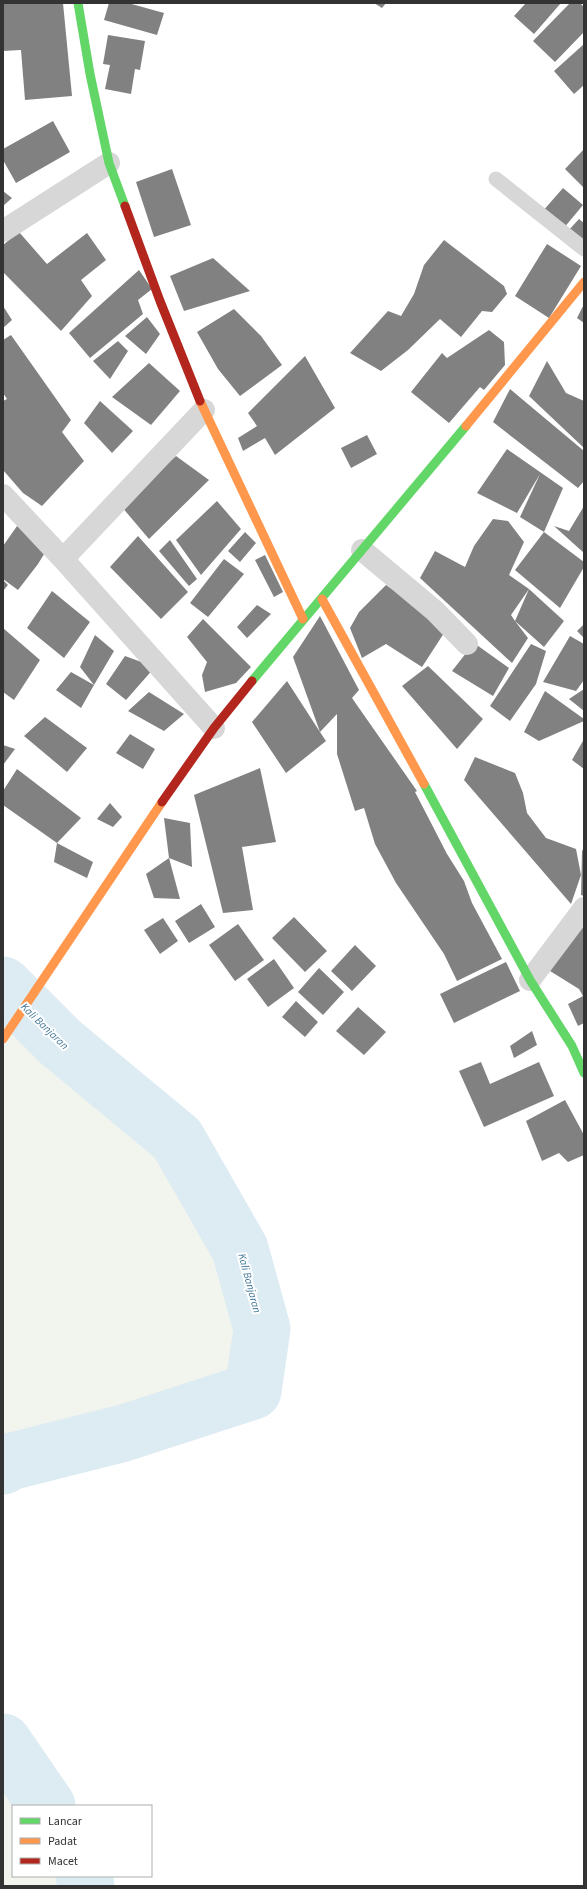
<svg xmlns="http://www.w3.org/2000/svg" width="587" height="1889" viewBox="0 0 587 1889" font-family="'Source Sans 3',sans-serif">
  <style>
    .green { fill: #f1f5ed }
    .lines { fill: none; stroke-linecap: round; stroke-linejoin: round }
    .river { stroke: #ddebf3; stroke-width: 57 }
    .building { fill: #818181; fill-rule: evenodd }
    .lane { stroke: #d7d7d7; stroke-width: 15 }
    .street { stroke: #d7d7d7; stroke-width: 22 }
    .fast { stroke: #63d668; stroke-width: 9 }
    .slow { stroke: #ff974d; stroke-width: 9 }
    .jam { stroke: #b3261e; stroke-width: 9 }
    .labels { text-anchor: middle; stroke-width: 4; stroke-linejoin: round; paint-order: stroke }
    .water-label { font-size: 11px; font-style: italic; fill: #3f7597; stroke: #fff }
  </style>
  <rect width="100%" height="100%" fill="#fff"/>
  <path class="green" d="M3 985 61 1043 177 1139 240 1249 262 1329 253 1391 124 1433 5 1463 3 1466Z
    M3 1742 47 1806H13V1876H84L86 1886H3Z"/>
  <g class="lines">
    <path class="river" d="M3 985 61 1043 177 1139 240 1249 262 1329 253 1391 124 1433 5 1463 3 1466
      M3 1742 47 1806
      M84 1876 86 1886"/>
  </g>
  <path class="building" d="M3 3H63L72 96 25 100 21 50 3 51Z
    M109 3H128L164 13 157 35 104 20Z
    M374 3H386L382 8Z
    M526 3H561L534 34 514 16Z
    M570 3H580L584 7V32L555 62 533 41Z
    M108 35 145 41 140 70 135 69 131 94 105 89 110 65 103 64Z
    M584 44V85L574 94 554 71Z
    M53 121 70 152 16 183 3 160V149Z
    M584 149V188L565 169Z
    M172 169 191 225 154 237 136 182Z
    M563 188 583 205 563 229 542 212Z
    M3 191 12 198 3 206Z
    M579 219 584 223V247L567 232Z
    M19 232 47 264 87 233 106 260 81 280 92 296 61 331 3 272V245Z
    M444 240 504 286 507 294 492 312 482 311 461 337 440 319 408 350 381 371 350 353 388 311 401 316 414 294 424 265Z
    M547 244 581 266 549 318 515 296Z
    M213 258 250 291 184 311 170 276Z
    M139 270 152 289 138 300 143 314 90 358 69 333Z
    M584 304V323L577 318Z
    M3 306 12 320 3 328Z
    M234 309 261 336 282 365 240 396 218 369 197 332Z
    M147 317 160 334 146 354 125 336Z
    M489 330 504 342 505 365 484 390 480 387 449 423 411 392 442 353 447 358Z
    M11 335 71 420 62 432 84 461 42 506 23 493 3 470V401L7 399 3 393V340Z
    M118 341 128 351 110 379 93 361Z
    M305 356 335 408 275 455 265 438 243 451 238 438 257 426 248 413Z
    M547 361 566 393 584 401V448L529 396Z
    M149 363 180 391 151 425 112 397Z
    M510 389 584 451V481L578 488 493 422Z
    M100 401 133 431 112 453 84 423Z
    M367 435 377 454 351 468 341 448Z
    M507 449 563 488 544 532 520 517 540 474 517 513 477 493Z
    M176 456 209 480 149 539 121 506Z
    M217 501 241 529 201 575 176 540Z
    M584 506V553L554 526 569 531Z
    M22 519 49 546 38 564 18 590 3 579V546Z
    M493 519 508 521 524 542 509 575 529 589 564 621 544 647 515 621 528 638 512 663 420 578 435 551 465 567 474 546ZM529 589 515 621 511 615Z
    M245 532 256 543 240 562 228 551Z
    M544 532 584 562V567L560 608 515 570Z
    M138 536 188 592 161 619 110 567Z
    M170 540 197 579 189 586 159 551Z
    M265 555 283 592 274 597 255 560Z
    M224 559 244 574 208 617 190 603Z
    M3 580 8 585 3 591Z
    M386 585 448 627 422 667 386 644 362 658 350 628 359 612Z
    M52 591 90 622 64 658 27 628Z
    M257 605 271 614 247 638 237 627Z
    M320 616 359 690 352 698 417 791 415 792 429 819 447 854 464 881 472 903 502 959 457 981 444 954 396 883 375 844 364 808 355 811 337 754V714L320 732 326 741 286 773 252 722 287 681 320 732 293 657Z
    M203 619 251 667 236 683 205 692 202 675 207 662 187 637Z
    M584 624V638L577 631Z
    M3 628 40 660 14 700 3 692Z
    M95 635 114 651 94 685 80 667Z
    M570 636 584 644V680L576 691 543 682Z
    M474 643 509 668 493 696 452 671Z
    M531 644 546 651 536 684 510 721 490 706Z
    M125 656 155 667 126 700 106 684Z
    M428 666 483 719 457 749 402 686Z
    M71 672 94 685 81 708 56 690Z
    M584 689V711L569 699Z
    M545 691 584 719V721L539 741 524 732Z
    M149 692 184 714 164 731 128 711Z
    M45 717 87 748 67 772 24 736Z
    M130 734 155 749 143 769 116 753Z
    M584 739V769L572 760Z
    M3 745 15 749 3 765Z
    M475 757 515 773 523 793 527 813 546 838 576 849 581 875 571 904 464 780Z
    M260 768 276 842 242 847 253 910 223 913 194 795Z
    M17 769 81 818 57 843 93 862 87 878 54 862 57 843 3 805V791Z
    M110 803 122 817 113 827 97 819Z
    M164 818 190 823 192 867 169 858 180 899 154 898 146 874 169 858Z
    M584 848V896L581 895 582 851Z
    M201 904 215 927 189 943 175 921Z
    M294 917 327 951 305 972 272 938Z
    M163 918 178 941 160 954 144 930Z
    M238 924 264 960 235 981 209 945Z
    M584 927V1023L578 1026 568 1004 583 996 579 989 550 971 574 932Z
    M355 945 376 966 352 991 331 971Z
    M274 959 294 988 268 1007 247 979Z
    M506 962 520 991 454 1023 440 994Z
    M319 968 344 992 323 1015 298 992Z
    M296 1001 318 1022 305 1037 282 1017Z
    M358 1007 386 1032 364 1055 336 1031Z
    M532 1031 537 1045 514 1058 510 1046Z
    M481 1062 490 1084 539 1062 554 1096 484 1127 459 1071Z
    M565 1100 584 1135V1155L568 1162 559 1153 542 1161 526 1121Z"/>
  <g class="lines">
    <path class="lane" d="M496 179 584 249"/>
    <path class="street" d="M3 231 109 163
      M3 495 63 559 214 728
      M362 550 435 611 467 644
      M63 559 204 410
      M530 980 584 908"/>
    <path class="fast" d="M78 3 90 74 109 163 125 206
      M252 681 466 426
      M424 784 530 980 572 1046 584 1073"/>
    <path class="slow" d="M200 401 303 619
      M466 426 584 282
      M322 599 424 784
      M3 1039 162 802"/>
    <path class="jam" d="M125 206 160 301 200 401
      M162 802 214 728 252 681"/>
  </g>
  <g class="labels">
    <g class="water-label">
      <text transform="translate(45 1026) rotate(44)" y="4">Kali Banjaran</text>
      <text transform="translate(250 1283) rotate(75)" y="4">Kali Banjaran</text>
    </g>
  </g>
  <rect width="587" height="1889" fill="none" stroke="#333333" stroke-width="8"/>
  <rect x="12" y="1805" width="140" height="72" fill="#ffffff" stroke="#adadad"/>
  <rect x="20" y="1818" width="20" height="6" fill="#63d668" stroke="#adadad"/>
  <text x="48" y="1825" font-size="12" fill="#333333">Lancar</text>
  <rect x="20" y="1838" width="20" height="6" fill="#ff974d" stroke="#adadad"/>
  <text x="48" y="1845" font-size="12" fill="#333333">Padat</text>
  <rect x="20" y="1858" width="20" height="6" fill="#b3261e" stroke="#adadad"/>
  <text x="48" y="1865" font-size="12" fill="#333333">Macet</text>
</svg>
